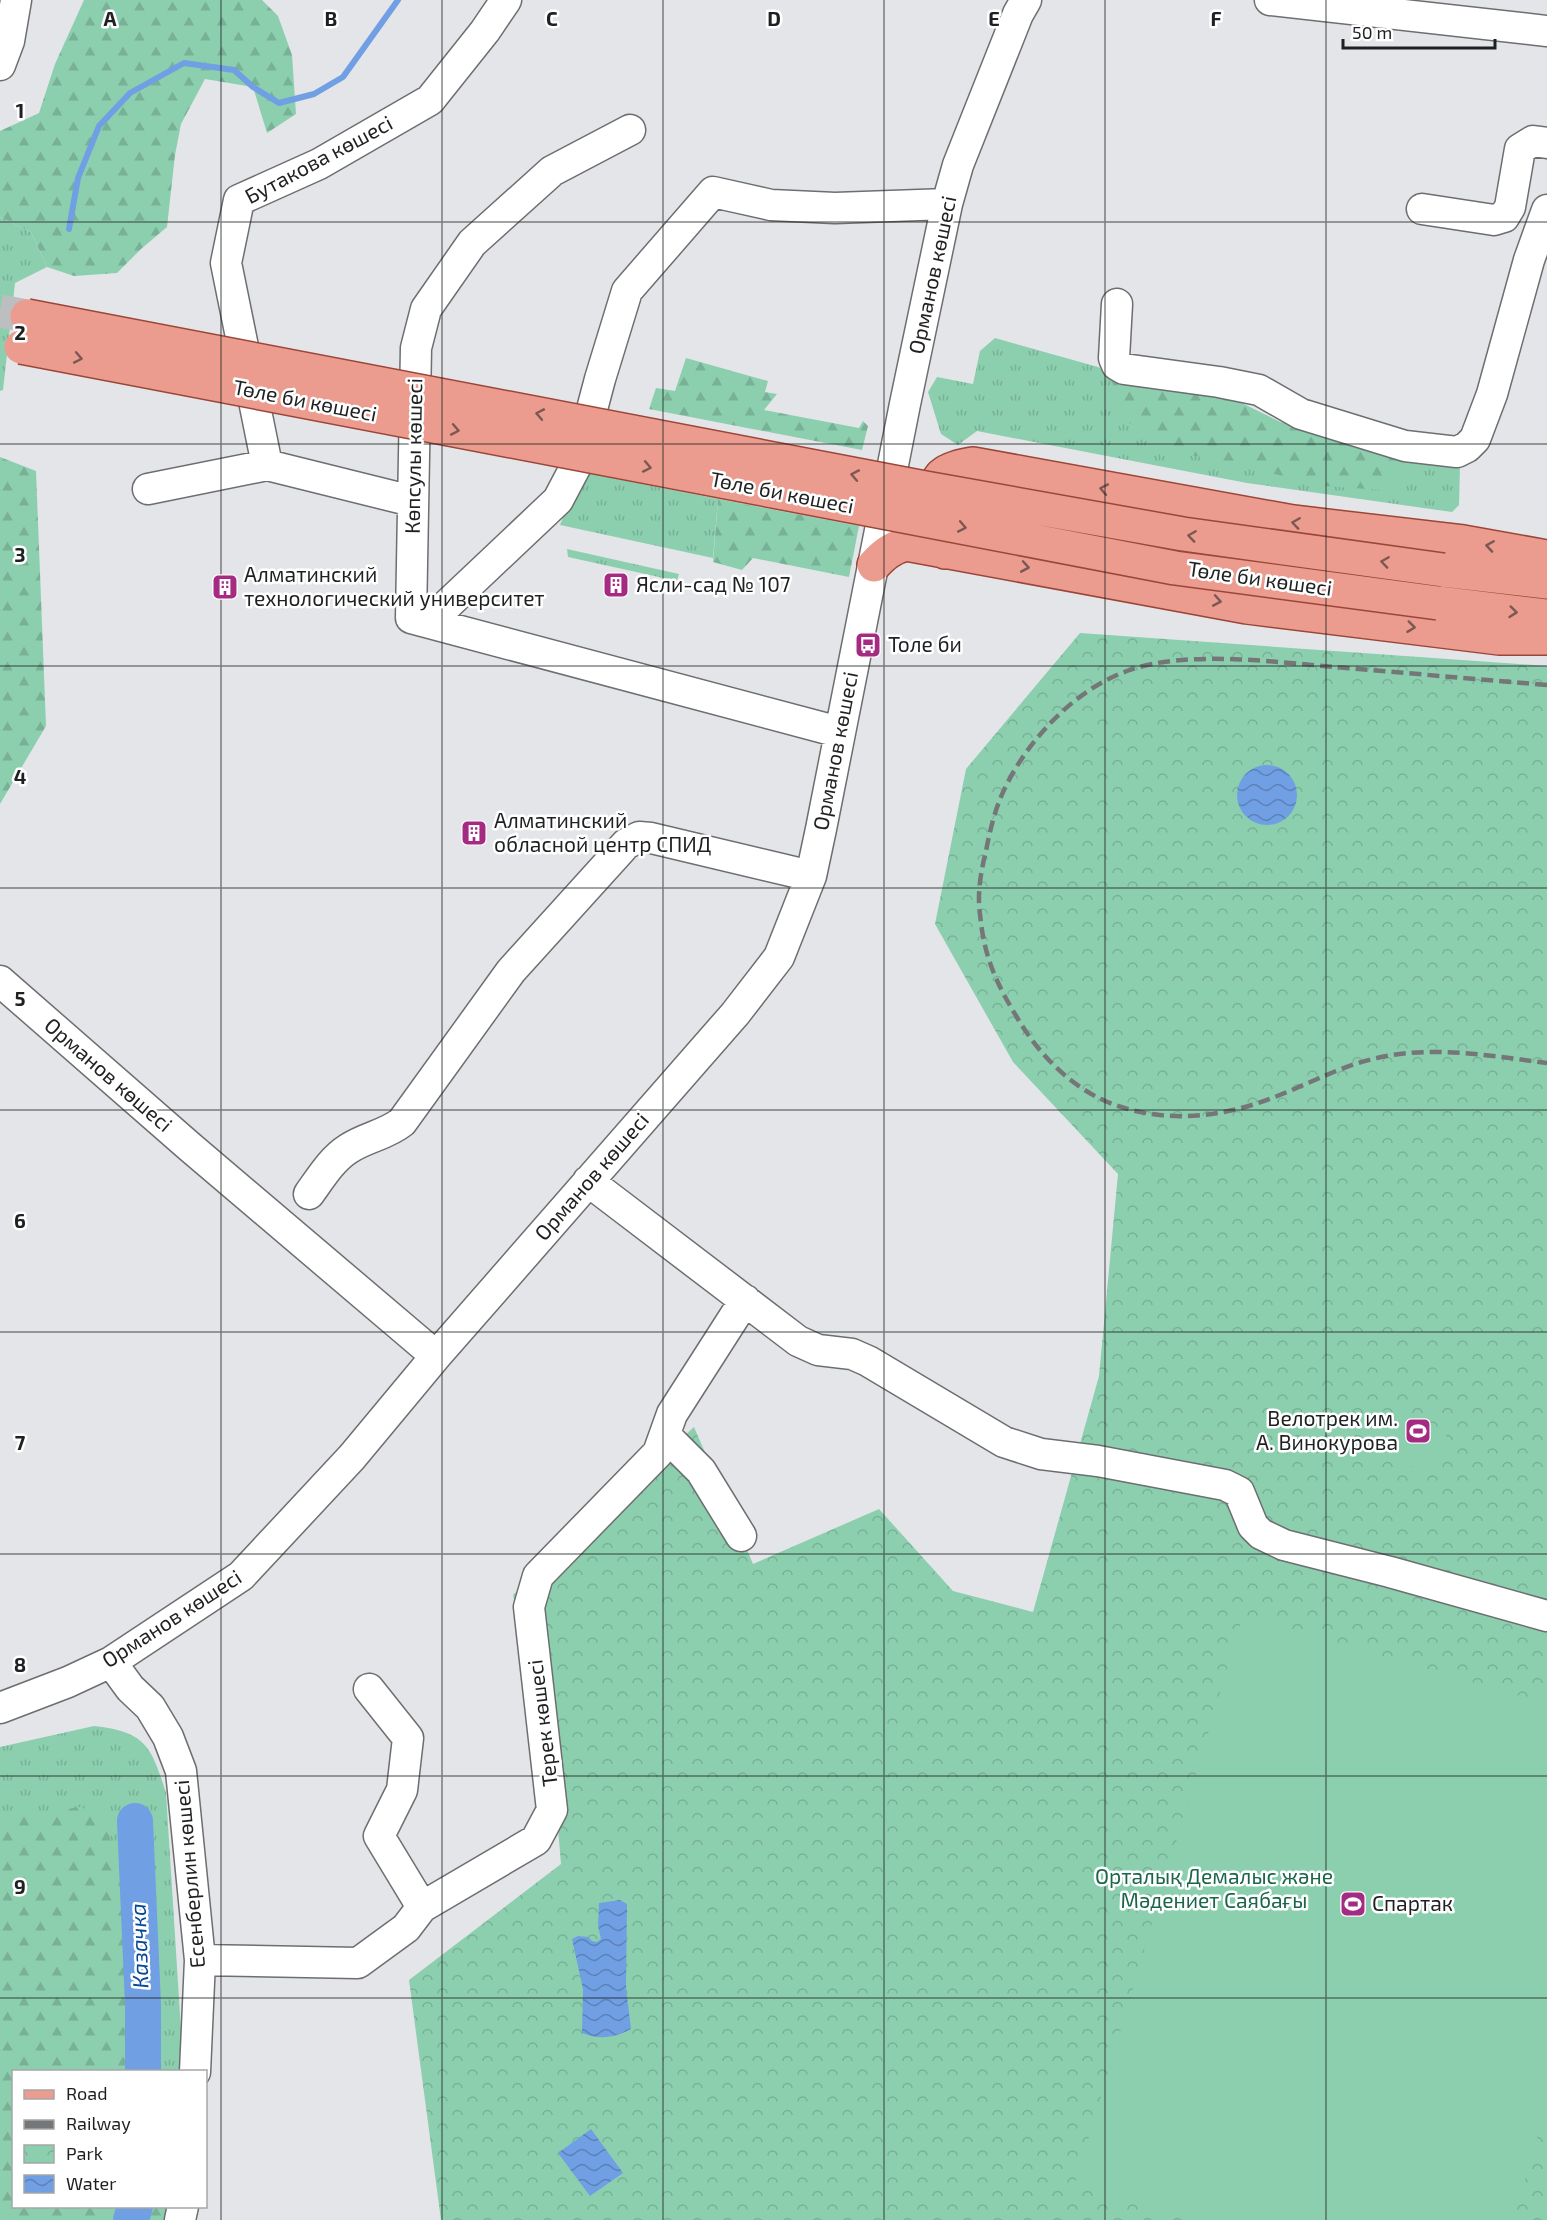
<svg xmlns="http://www.w3.org/2000/svg" width="1547" height="2220" viewBox="0 0 1547 2220" font-family="'Exo 2',sans-serif">
  <style>
    .grass { fill: url(#grass-tufts) }
    .forest { fill: url(#forest-firs) }
    .park { fill: url(#park-crowns) }
    .pitch { fill: #8ccfaf }
    .water { fill: url(#water-waves) }
    .lines { fill: none; stroke-linecap: round; stroke-linejoin: round }
    .stream { stroke: #709fe4; stroke-width: 6 }
    .river { stroke: #709fe4; stroke-width: 36 }
    .major-tunnel { stroke: #bdbec0; stroke-width: 33; stroke-dasharray: 33 16; stroke-linecap: butt }
    .minor-casing { stroke: #6d6e70; stroke-width: 33 }
    .major-casing { stroke: #9b4638; stroke-width: 36 }
    .minor { stroke: #fff; stroke-width: 30 }
    .major { stroke: #eb9c8f; stroke-width: 33 }
    .rail { stroke: #757678; stroke-width: 4.5; stroke-dasharray: 12 6; stroke-linecap: butt }
    .major-bridge-casing { stroke: #9b4638; stroke-width: 36; stroke-linecap: butt }
    .major-bridge { stroke: #eb9c8f; stroke-width: 33 }
    .oneway { stroke: #7b5852 }
    .grid { fill: none; stroke: #1f2021; stroke-width: 1.5; stroke-opacity: 0.55 }
    .labels { text-anchor: middle; stroke-width: 5; stroke-linejoin: round; paint-order: stroke }
    .street-label { font-size: 21px; fill: #1f2021; stroke: #fff }
    .poi-label { font-size: 21px; fill: #1f2021; stroke: #fff; text-anchor: start }
    .park-label { font-size: 21px; fill: #1b664a; stroke: #fff }
    .water-label { font-size: 22px; font-style: italic; fill: #094898; stroke: #fff }
    .grid-label { font-size: 20px; text-anchor: middle; font-weight: bold; fill: #1f2021; stroke: #fff; stroke-width: 5; stroke-linejoin: round; paint-order: stroke }
  </style>
  <defs>
    <pattern id="grass-tufts" width="24" height="20" patternUnits="userSpaceOnUse" patternTransform="scale(1.5)"><rect width="24" height="20" fill="#8ccfaf"/><path d="M3 7l-1-3M5 7V3M7 7l1-3M15 17l-1-3M17 17v-4M19 17l1-3" fill="none" stroke="#78b196"/></pattern>
    <pattern id="forest-firs" width="22" height="20" patternUnits="userSpaceOnUse" patternTransform="scale(1.5)"><rect width="22" height="20" fill="#8ccfaf"/><path d="M5 1l3.5 6h-7zM16 11l3.5 6h-7z" fill="#78b196"/></pattern>
    <pattern id="park-crowns" width="20" height="18" patternUnits="userSpaceOnUse" patternTransform="scale(1.5)"><rect width="20" height="18" fill="#8ccfaf"/><path d="M2 6a3 3 0 1 1 6 0M12 15a3 3 0 1 1 6 0" fill="none" stroke="#78b196"/></pattern>
    <pattern id="water-waves" width="16" height="10" patternUnits="userSpaceOnUse" patternTransform="scale(1.5)"><rect width="16" height="10" fill="#709fe4"/><path d="M0 5q4-4 8 0t8 0" fill="none" stroke="#5b81b8"/></pattern>
  </defs>
  <rect width="100%" height="100%" fill="#e4e5e8"/>
  <path class="grass" d="M0 217 31 232 47 267 15 283 3 390 0 391Z
    M995 338 1098 367 1109 372 1219 392 1280 422 1346 440 1454 462 1460 466 1459 505 1452 512 1247 483 977 431 958 445 941 434 928 392 937 377 973 384 980 351Z
    M581 472 718 499 713 558 560 525Z
    M567 549 679 574 677 581 568 557Z
    M94 1726C146 1732 151 1746 166 1793L182 2046 180 2071 14 2072V2206L169 2207 166 2220H0V1747Z"/>
  <path class="forest" d="M84 0H262L278 16 292 55 296 114 267 133 253 87 205 79 181 124 175 155 167 227 141 249 117 273 74 276 47 267 31 232 0 217V131L39 113 55 64Z
    M686 358 768 381 765 392 777 394 764 410 859 428 863 421 868 426 862 450 649 409 656 388 675 391Z
    M1109 372 1219 392 1280 422 1418 458 1381 490 1326 486 1157 447 1124 418Z
    M0 457 36 471 46 726 0 804Z
    M718 499 859 526 849 577 753 558 742 570 713 562Z
    M81 1807 105 1822 126 1890 164 2071 14 2072V2206L168 2207 164 2220H0V1818Z"/>
  <path class="park" d="M1080 633 1547 666V2220H441L409 1980 561 1864 550 1733 513 1595 694 1427 753 1564 879 1509 953 1591 1033 1612 1099 1376 1118 1174 1013 1062 935 924 966 769Z"/>
  <path class="pitch" d="M1383 1411 1448 1430 1435 1473 1370 1454Z
    M1243 1615 1547 1704V2104L1513 2220H1195L1075 2185Z"/>
  <path class="water" d="M1237 795a30 30 0 1 1 60 0a30 30 0 1 1-60 0Z
    M620 1900 627 1904 626 1988 631 2029C615 2038 599 2040 582 2033L583 1989 572 1939 578 1936 588 1937 592 1941 597 1942 601 1939 598 1926 599 1903Z
    M591 2129 623 2173 590 2196 558 2153Z"/>
  <g class="lines">
    <path class="stream" d="M69 229 78 178 99 126 130 93 184 63 234 70 253 87 279 103 314 94 343 77 398 0"/>
    <path class="river" d="M135 1821 143 2005V2072
      M131 2220 135 2206"/>
    <path class="major-tunnel" d="M0 311 27 316"/>
    <g class="minor-casing">
      <path id="minor" d="M1270 0 1547 31
        M0 65 9 41 16 0
        M630 130 552 171 472 243 426 309 416 348 411 618 839 732
        M1422 209 1494 220 1504 217 1510 207 1520 149 1533 141 1547 143
        M1117 304 1114 358 1117 365 1124 369 1219 382 1259 390 1301 414 1405 446 1457 452 1467 447 1475 439 1492 394 1529 260 1547 210
        M267 465 226 263 239 200 319 164 430 100 485 31 506 0
        M148 489 267 465 412 501
        M429 622 558 500 578 462 600 379 627 291 713 192 771 205 835 208 947 204
        M0 981 190 1147 436 1356
        M588 1181 798 1341 818 1350 852 1354 868 1361 1004 1442 1041 1454 1098 1461 1225 1485 1239 1492 1253 1526 1261 1534 1284 1545 1390 1572 1547 1616
        M309 1194C320 1179 332 1159 348 1149 366 1137 386 1135 402 1122L511 971 626 844 639 837 651 838 811 876
        M665 1435 701 1471 741 1536
        M111 1662 130 1688 150 1707 168 1737 181 1771 200 1960 195 2072
        M369 1689 408 1738 402 1790 379 1836 422 1907
        M0 1708 68 1682 111 1662 241 1576 352 1457 436 1356 735 1014 779 957 811 876 821 829 905 404 947 204 958 165 1018 14 1026 0
        M200 1960 358 1963 406 1928 422 1907 536 1840 552 1810 529 1607 538 1576 658 1453 672 1414 745 1300
        M180 2220 183 2206"/>
    </g>
    <g class="major-casing">
      <path id="major" d="M945 552C928 535 920 509 934 487 936 484 939 478 942 475 950 468 963 466 973 464L1293 522 1463 542 1547 557
        M874 565C884 554 892 548 906 544L1247 607 1499 638H1547
        M1443 570 1547 582
        M1438 603 1547 616"/>
    </g>
    <use href="#minor" class="minor"/>
    <use href="#major" class="major"/>
    <path class="rail" d="M1547 685C1476 679 1405 673 1335 667 1275 662 1186 650 1130 670 1076 688 1028 739 1004 790 995 809 990 830 986 851 981 871 977 893 980 914 984 957 996 983 1018 1019 1038 1053 1069 1085 1105 1101 1159 1124 1218 1119 1272 1098 1307 1085 1340 1066 1377 1058 1433 1045 1492 1056 1547 1063"/>
    <g class="major-bridge-casing">
      <path id="major-bridge" d="M27 316 925 488 1183 534 1443 570
        M21 347 1175 568 1438 603"/>
    </g>
    <use href="#major-bridge" class="major-bridge"/>
  </g>
  <defs><path id="oneway-chevron" d="M-2-3.5L2.5 0L-2 3.5" fill="none" stroke-width="1.6" stroke-linecap="round" stroke-linejoin="round" transform="scale(1.5)"/></defs>
  <g class="oneway">
    <use href="#oneway-chevron" transform="translate(78 358) rotate(11)"/>
    <use href="#oneway-chevron" transform="translate(540 414) rotate(-169)"/>
    <use href="#oneway-chevron" transform="translate(455 430) rotate(11)"/>
    <use href="#oneway-chevron" transform="translate(647 467) rotate(11)"/>
    <use href="#oneway-chevron" transform="translate(855 475) rotate(-169)"/>
    <use href="#oneway-chevron" transform="translate(1104 489) rotate(-169)"/>
    <use href="#oneway-chevron" transform="translate(1296 523) rotate(-172)"/>
    <use href="#oneway-chevron" transform="translate(962 527) rotate(11)"/>
    <use href="#oneway-chevron" transform="translate(1192 536) rotate(-172)"/>
    <use href="#oneway-chevron" transform="translate(1490 546) rotate(-171)"/>
    <use href="#oneway-chevron" transform="translate(1385 562) rotate(-172)"/>
    <use href="#oneway-chevron" transform="translate(1025 567) rotate(10)"/>
    <use href="#oneway-chevron" transform="translate(1217 601) rotate(10)"/>
    <use href="#oneway-chevron" transform="translate(1513 612) rotate(6)"/>
    <use href="#oneway-chevron" transform="translate(1411 627) rotate(7)"/>
  </g>
  <path class="grid" d="M221 0V2220M442 0V2220M663 0V2220M884 0V2220M1105 0V2220M1326 0V2220M0 222H1547M0 444H1547M0 666H1547M0 888H1547M0 1110H1547M0 1332H1547M0 1554H1547M0 1776H1547M0 1998H1547"/>
  <defs>
    <g id="building-square" transform="scale(1.35)"><rect x="-9" y="-9" width="18" height="18" rx="4" fill="#a42b81" stroke="#fff"/><path d="M-4-6H4V6H1V3H-1V6H-4ZM-2.5-4.3h1.7v1.8h-1.7ZM.8-4.3h1.7v1.8H.8ZM-2.5-1h1.7V.8h-1.7ZM.8-1h1.7V.8H.8Z" fill="#fff"/></g>
    <g id="bus-square" transform="scale(1.35)"><rect x="-9" y="-9" width="18" height="18" rx="4" fill="#a42b81" stroke="#fff"/><path d="M-5-6H5V4H4V6H2V4H-2V6H-4V4H-5ZM-3.5-4V0h7V-4ZM-3.5 1.2v1.5H-2V1.2ZM2 1.2v1.5H3.5V1.2Z" fill="#fff"/></g>
    <g id="stadium-square" transform="scale(1.35)"><rect x="-9" y="-9" width="18" height="18" rx="4" fill="#a42b81" stroke="#fff"/><path d="M0-5a6.5 5 0 1 0 0 10a6.5 5 0 1 0 0-10ZM-3.5-1.8h7v3.6h-7Z" fill="#fff"/></g>
  </defs>
  <g fill-rule="evenodd">
    <use href="#building-square" x="616" y="585"/>
    <use href="#building-square" x="225" y="587"/>
    <use href="#bus-square" x="868" y="645"/>
    <use href="#building-square" x="474" y="833"/>
    <use href="#stadium-square" x="1418" y="1431"/>
    <use href="#stadium-square" x="1353" y="1904"/>
  </g>
  <g class="labels">
    <g class="street-label">
      <text transform="translate(319 160) rotate(-28)" y="7">Бутакова көшесі</text>
      <text transform="translate(933 275) rotate(-78)" y="7">Орманов көшесі</text>
      <text transform="translate(305 401) rotate(11)" y="7">Төле би көшесі</text>
      <text transform="translate(414 456) rotate(-89)" y="7">Көпсулы көшесі</text>
      <text transform="translate(782 493) rotate(11)" y="7">Төле би көшесі</text>
      <text transform="translate(1260 579) rotate(8)" y="7">Төле би көшесі</text>
      <text transform="translate(836 751) rotate(-79)" y="7">Орманов көшесі</text>
      <text transform="translate(108 1075) rotate(41)" y="7">Орманов көшесі</text>
      <text transform="translate(592 1177) rotate(-49)" y="7">Орманов көшесі</text>
      <text transform="translate(172 1619) rotate(-33)" y="7">Орманов көшесі</text>
      <text transform="translate(543 1723) rotate(-97)" y="7">Терек көшесі</text>
      <text transform="translate(190 1874) rotate(-95)" y="7">Есенберлин көшесі</text>
    </g>
    <g class="poi-label">
      <text x="244" y="582">Алматинский<tspan x="244" dy="24">технологический университет</tspan></text>
      <text x="636" y="592">Ясли-сад № 107</text>
      <text x="888" y="652">Толе би</text>
      <text x="494" y="828">Алматинский<tspan x="494" dy="24">обласной центр СПИД</tspan></text>
      <text x="1398" y="1426" text-anchor="end">Велотрек им.<tspan x="1398" dy="24">А. Винокурова</tspan></text>
      <text x="1372" y="1911">Спартак</text>
    </g>
    <g class="park-label">
      <text x="1214" y="1884">Орталық Демалыс және<tspan x="1214" dy="24">Мәдениет Саябағы</tspan></text>
    </g>
    <g class="water-label">
      <text transform="translate(139 1946) rotate(-92)" y="8">Казачка</text>
    </g>
  </g>
  <g class="grid-label">
    <text x="110" y="26">A</text>
    <text x="331" y="26">B</text>
    <text x="552" y="26">C</text>
    <text x="774" y="26">D</text>
    <text x="994" y="26">E</text>
    <text x="1216" y="26">F</text>
    <text x="20" y="118">1</text>
    <text x="20" y="340">2</text>
    <text x="20" y="562">3</text>
    <text x="20" y="784">4</text>
    <text x="20" y="1006">5</text>
    <text x="20" y="1228">6</text>
    <text x="20" y="1450">7</text>
    <text x="20" y="1672">8</text>
    <text x="20" y="1894">9</text>
  </g>
  <rect x="12" y="2070" width="195" height="138" fill="#ffffff" stroke="#a5a6a6" stroke-width="1.5"/>
  <rect x="24" y="2090" width="30" height="9" fill="#eb9c8f" stroke="#a5a6a6" stroke-width="1.5"/>
  <text x="66" y="2100" font-size="18" fill="#1f2021">Road</text>
  <rect x="24" y="2120" width="30" height="9" fill="#757678" stroke="#a5a6a6" stroke-width="1.5"/>
  <text x="66" y="2130" font-size="18" fill="#1f2021">Railway</text>
  <rect x="24" y="2145" width="30" height="18" fill="url(#park-crowns)" stroke="#a5a6a6" stroke-width="1.5"/>
  <text x="66" y="2160" font-size="18" fill="#1f2021">Park</text>
  <rect x="24" y="2175" width="30" height="18" fill="url(#water-waves)" stroke="#a5a6a6" stroke-width="1.5"/>
  <text x="66" y="2190" font-size="18" fill="#1f2021">Water</text>
  <path d="M1343 39v9h152v-9" fill="none" stroke="#1f2021" stroke-width="3"/>
  <text x="1352" y="39" font-size="18" fill="#1f2021" stroke="#ffffff" stroke-width="4.5" paint-order="stroke">50 m</text>
</svg>
